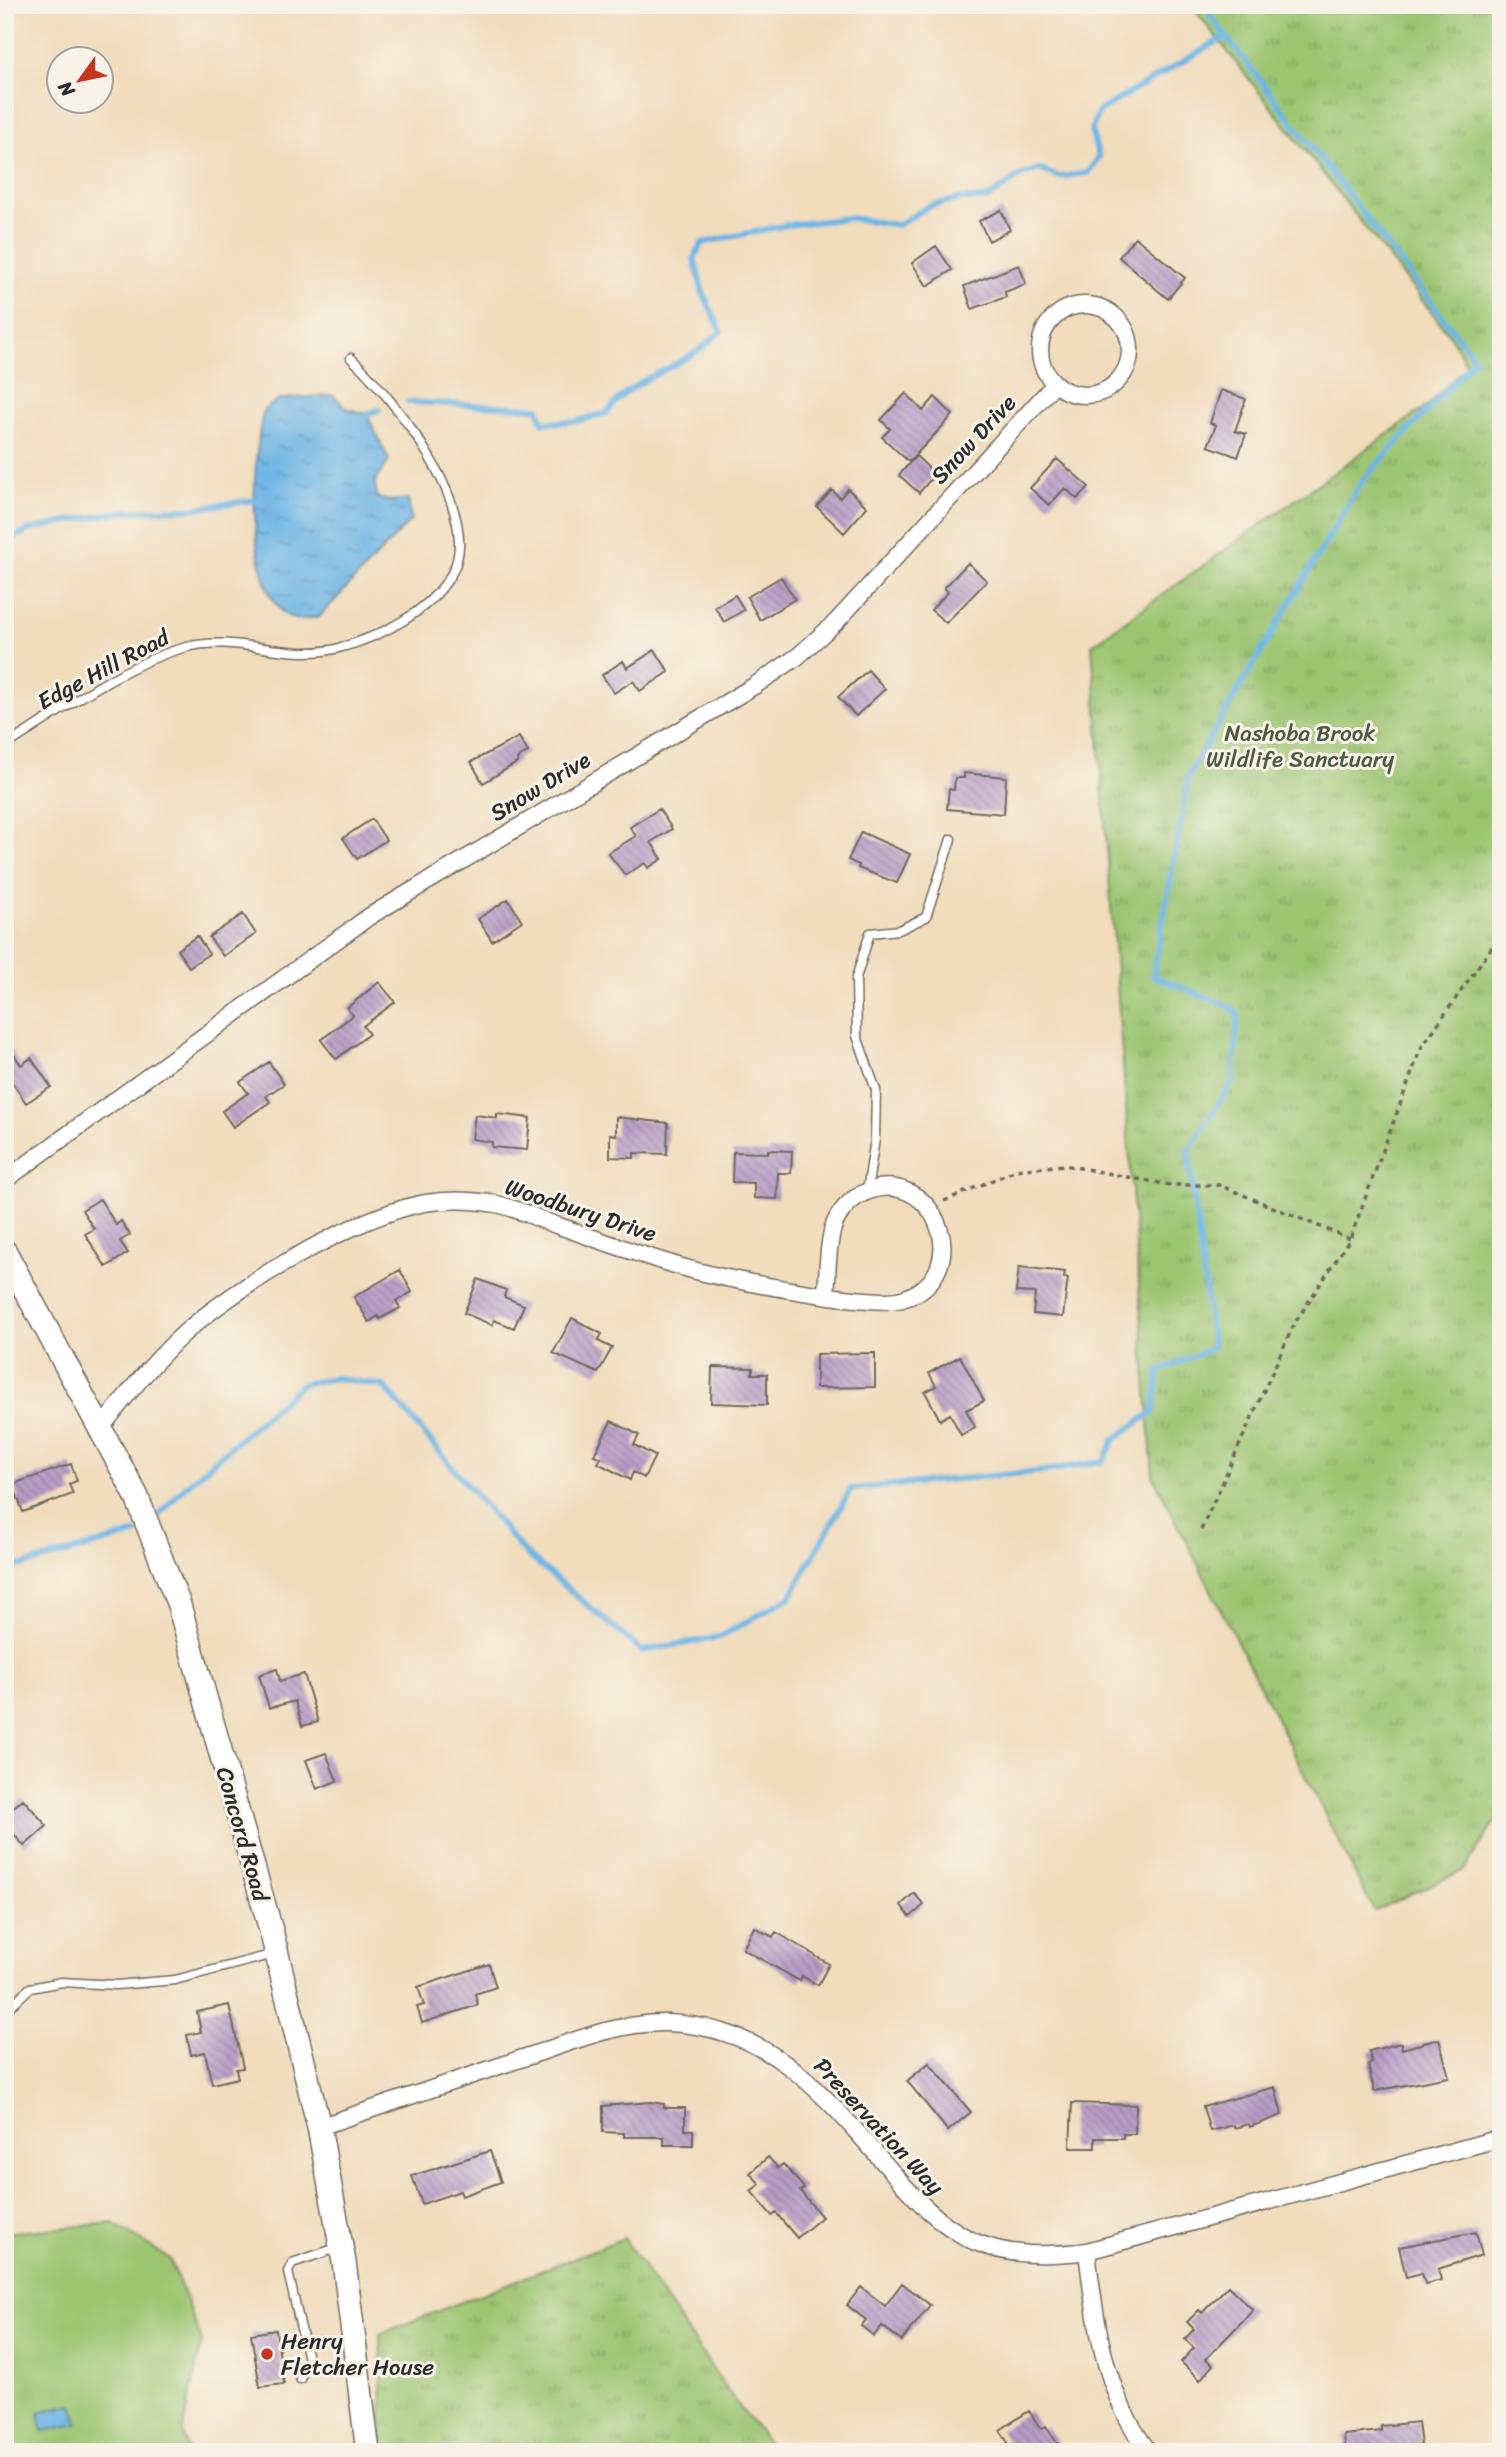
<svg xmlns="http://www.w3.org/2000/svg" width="1506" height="2457" viewBox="0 0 1506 2457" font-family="Sriracha,sans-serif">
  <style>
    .grass { fill: #9cc571; stroke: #64784e; stroke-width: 2 }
    .park { fill: url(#park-tufts); stroke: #64784e; stroke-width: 2 }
    .water { fill: url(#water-ripples); stroke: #4c7088; stroke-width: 2 }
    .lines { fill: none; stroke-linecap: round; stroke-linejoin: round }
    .stream { stroke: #6db5e5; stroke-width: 6 }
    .building { fill: url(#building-back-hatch) }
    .service-casing { stroke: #70695e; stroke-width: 11 }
    .minor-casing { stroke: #70695e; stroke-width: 19 }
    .secondary-casing { stroke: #70695e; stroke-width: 26 }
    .path { stroke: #70695e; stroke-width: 3.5; stroke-dasharray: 5 5; stroke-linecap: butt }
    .service { stroke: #fff; stroke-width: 8 }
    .minor { stroke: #fff; stroke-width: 16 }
    .secondary { stroke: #fff; stroke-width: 23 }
    .poi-dot { fill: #c8321e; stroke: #f7f3e8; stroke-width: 2.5 }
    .labels { text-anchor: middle; stroke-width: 6; stroke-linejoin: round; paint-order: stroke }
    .street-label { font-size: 23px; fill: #2b2b2b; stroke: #f7f3e8 }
    .park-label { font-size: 23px; fill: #4d5940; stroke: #f7f3e8 }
    .poi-label { font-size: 23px; fill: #2b2b2b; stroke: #f7f3e8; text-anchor: start }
  </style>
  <defs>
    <pattern id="park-tufts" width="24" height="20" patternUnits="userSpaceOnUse" patternTransform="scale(1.75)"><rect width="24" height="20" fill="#9cc571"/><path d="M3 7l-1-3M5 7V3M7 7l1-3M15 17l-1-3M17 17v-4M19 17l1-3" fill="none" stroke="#7fa05d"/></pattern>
    <pattern id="water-ripples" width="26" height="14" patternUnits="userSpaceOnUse" patternTransform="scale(1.75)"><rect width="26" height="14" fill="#6db5e5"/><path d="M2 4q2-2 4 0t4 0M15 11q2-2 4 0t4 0" fill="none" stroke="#5a93ba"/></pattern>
    <pattern id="building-back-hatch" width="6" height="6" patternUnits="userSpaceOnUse" patternTransform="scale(1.75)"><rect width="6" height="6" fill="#b79cc6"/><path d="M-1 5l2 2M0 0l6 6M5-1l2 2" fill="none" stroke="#957fa1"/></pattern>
  </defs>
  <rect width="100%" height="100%" fill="#f7f3e8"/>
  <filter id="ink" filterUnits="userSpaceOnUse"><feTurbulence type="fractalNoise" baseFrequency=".0143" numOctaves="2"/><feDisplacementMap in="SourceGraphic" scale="14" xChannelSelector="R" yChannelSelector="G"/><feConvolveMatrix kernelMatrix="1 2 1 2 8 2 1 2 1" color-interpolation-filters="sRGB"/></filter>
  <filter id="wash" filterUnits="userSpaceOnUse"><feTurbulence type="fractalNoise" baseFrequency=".00686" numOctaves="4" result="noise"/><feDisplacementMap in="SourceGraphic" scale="28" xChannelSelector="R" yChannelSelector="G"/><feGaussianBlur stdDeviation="1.57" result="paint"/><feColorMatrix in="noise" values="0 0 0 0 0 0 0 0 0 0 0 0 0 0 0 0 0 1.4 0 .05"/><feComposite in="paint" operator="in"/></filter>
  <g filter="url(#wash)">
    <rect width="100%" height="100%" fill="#f1dcbc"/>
    <path class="grass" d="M113 2223 170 2259 202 2341 183 2429 188 2452H5V2233Z"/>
    <path class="park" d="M1191 5H1501V1813L1464 1870 1374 1911 1153 1476 1092 645 1427 406 1467 365 1451 337Z
      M624 2238 728 2392 775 2452H383L380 2334Z"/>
    <path class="water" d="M333 395 346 408 367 414 389 461 375 481 377 498 389 501 408 499 411 520 319 617C309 618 297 622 288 616 244 585 252 456 264 410L281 399Z
      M73 2404 78 2424 43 2431 39 2412Z"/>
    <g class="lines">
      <path class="stream" d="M408 402 538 408 543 423 577 421 607 413C629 381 665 373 696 352 705 346 713 338 721 331L703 293 694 258 702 243 787 225 850 218 898 225 929 206 960 199H987L1021 175 1039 169 1060 177 1087 173 1099 157 1091 130 1099 111 1226 36
        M367 414 379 410
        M5 542 29 530 74 520 128 511 190 509 255 500
        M160 1514 185 1487 302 1384 336 1378 384 1386 523 1551 642 1651 720 1637 790 1597 851 1489 1045 1471 1104 1461 1114 1440 1154 1411 1159 1371 1213 1348 1188 1151 1233 1081 1238 1015 1231 1007 1153 976 1189 774 1362 481 1475 359 1202 5
        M5 1566 24 1565 137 1533"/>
    </g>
    <g id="blocks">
      <path class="building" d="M1001 210 1010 230 989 241 979 221Z
        M1135 237 1185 278 1168 299 1119 257Z
        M936 246 952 270 927 286 912 263Z
        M1019 265 1026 284 1005 292 1006 297 972 309 964 286Z
        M1221 390 1246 399 1235 431 1246 434 1238 457 1208 446 1216 425 1210 423Z
        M906 393 923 411 935 397 953 415 909 462 882 437 890 429 881 420Z
        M916 456 935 474 919 493 899 475Z
        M1057 459 1089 487 1077 499 1065 488 1049 505 1030 488Z
        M848 489 867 507 844 533 817 507 832 490 840 498Z
        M968 563 987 581 946 623 931 610 948 592 944 588Z
        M781 577 795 599 760 620 747 597Z
        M735 595 744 610 724 622 715 607Z
        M655 650 669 672 640 691 633 681 614 693 602 675 623 661 627 668Z
        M868 670 885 689 856 716 838 697Z
        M519 737 528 752 517 759 518 762 483 783 471 762Z
        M964 773 1006 777 1004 814 947 809 949 789 954 790 955 778H964Z
        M659 809 672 829 651 842 662 859 648 868 645 863 625 875 608 853 636 836 630 827Z
        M372 819 386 840 357 859 343 838Z
        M861 832 910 854 897 883 858 868 859 865 848 860Z
        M508 899 522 921 492 941 478 919Z
        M243 914 256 934 223 956 209 937Z
        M197 936 209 954 189 967 177 950Z
        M379 982 395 1002 363 1026 369 1034 336 1059 321 1040 353 1015 347 1008Z
        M5 1041 21 1065 31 1058 51 1087 26 1103 5 1072Z
        M269 1062 284 1084 266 1096 270 1102 233 1127 222 1111 248 1093 240 1082Z
        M497 1114 530 1118 527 1150 492 1147V1142L472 1139 475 1115 497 1118Z
        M616 1117 668 1123 667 1154 634 1153V1158L610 1157V1134L616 1135Z
        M768 1150 792 1151 791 1173H778L777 1199 754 1198V1183L732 1182 733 1152 768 1153Z
        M100 1199 116 1225 121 1221 130 1235 120 1241 128 1253 106 1267 85 1234 94 1229 82 1210Z
        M1019 1267 1065 1272 1064 1278H1068L1063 1317 1033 1314 1035 1293 1016 1292Z
        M400 1270 412 1292 396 1301 400 1308 380 1319 378 1316 369 1322 354 1297Z
        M478 1279 506 1290 504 1297 524 1305 514 1328 494 1320 492 1325 464 1313Z
        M572 1318 602 1334 598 1341 612 1348 598 1373 553 1353Z
        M875 1353V1387L816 1388V1354Z
        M960 1356 984 1401 966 1410 975 1427 961 1435 950 1414 940 1420 925 1392 936 1386 929 1373Z
        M712 1367 753 1368 752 1374H767V1405L711 1403Z
        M611 1421 639 1435 634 1445 655 1456 644 1478 633 1472 630 1480 598 1463 601 1458 594 1455Z
        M71 1464 77 1481 69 1484 73 1494 23 1512 13 1484Z
        M277 1669 280 1681 304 1674 318 1722 302 1726 295 1701 269 1708 259 1675Z
        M326 1753 337 1781 317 1789 306 1760Z
        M23 1799 47 1826 24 1846 5 1824V1815Z
        M914 1893 924 1905 910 1917 901 1905Z
        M754 1927 773 1937 776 1932 829 1964 818 1985 802 1976 800 1981 743 1949Z
        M489 1964 496 1987 475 1994 478 2005 422 2023 417 2007 424 2005 418 1987Z
        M229 2005 243 2068 236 2069 238 2078 212 2084 205 2052 191 2055 187 2035 201 2032 197 2012Z
        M1439 2039 1449 2077 1374 2091 1368 2064 1372 2063 1369 2051 1401 2043 1402 2049Z
        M929 2063 971 2112 948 2131 907 2081Z
        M1275 2087 1282 2115 1250 2127 1249 2124 1234 2128V2125L1210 2131 1203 2107Z
        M651 2102 664 2104V2108H685V2130H693V2145H664V2137H624V2133L603 2132V2106Z
        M1072 2103 1136 2105 1135 2134H1123V2138H1095V2148H1070Z
        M490 2151 501 2182 462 2196 460 2191 422 2204 412 2176Z
        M768 2157 778 2168 783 2164 804 2188 800 2191 822 2217 797 2238 776 2213 772 2216 751 2191 760 2184 750 2173Z
        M1476 2232 1482 2255 1438 2269 1441 2280 1425 2284 1422 2273 1406 2277 1399 2247Z
        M902 2283 930 2305 902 2341 882 2326 874 2336 861 2326 866 2320 847 2305 861 2287 885 2306Z
        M1228 2286 1253 2310 1206 2359 1213 2365 1200 2380 1181 2362 1194 2348 1185 2339 1194 2329 1187 2322 1199 2310 1202 2313Z
        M276 2330 284 2384 260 2387 251 2334Z
        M1029 2411 1041 2429 1046 2426 1063 2452H1022L1018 2445 1012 2449 1000 2430Z
        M1418 2422 1421 2446 1407 2448V2452H1346L1344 2435 1381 2431V2426Z"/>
    </g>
  </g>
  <g filter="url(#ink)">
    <use href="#blocks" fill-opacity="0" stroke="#70695e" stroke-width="2"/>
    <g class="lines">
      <g class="service-casing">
        <path id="service" d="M5 746C60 712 124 663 187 647 237 634 288 662 339 648 380 637 430 612 452 573 485 512 393 397 351 358
          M867 1191 875 1139 876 1090 857 1036 856 978 870 933 899 930 926 917 951 839
          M6 2010 30 1988 62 1982 116 1985 175 1980 274 1954
          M300 2379 308 2359 288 2272 292 2263 340 2247"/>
      </g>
      <g class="minor-casing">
        <path id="minor" d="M1040 350a45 45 0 1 1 90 0a45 45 0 1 1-90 0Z
          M5 1180 370 916 754 686 797 657 836 622 1055 384
          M102 1427C126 1395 151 1365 180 1337 232 1288 355 1216 425 1203 448 1199 473 1200 496 1204 517 1208 538 1219 559 1226 602 1241 645 1257 689 1269 725 1279 872 1308 902 1299 982 1274 930 1155 858 1196 847 1203 837 1215 833 1228 827 1248 828 1272 826 1293
          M319 2127C386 2104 453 2082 520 2059 567 2044 618 2021 668 2023 775 2027 828 2100 893 2173 916 2200 940 2225 973 2241 1009 2257 1048 2256 1087 2251L1501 2138
          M1087 2251C1095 2322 1104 2394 1149 2452"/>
      </g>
      <g class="secondary-casing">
        <path id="secondary" d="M5 1252 136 1495 179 1605 272 1934 319 2127 344 2262 368 2452"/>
      </g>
      <path class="path" d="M944 1201 1016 1170 1064 1165 1170 1185H1219L1350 1239
        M1201 1530 1294 1324 1350 1239 1421 1048 1501 934"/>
      <use href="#service" class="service"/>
      <use href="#minor" class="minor"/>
      <use href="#secondary" class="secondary"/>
    </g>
  </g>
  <circle class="poi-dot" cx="267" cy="2354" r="7"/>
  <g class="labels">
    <g class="street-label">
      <text transform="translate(973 439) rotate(-47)" y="8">Snow Drive</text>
      <text transform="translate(103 669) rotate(-28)" y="8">Edge Hill Road</text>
      <text transform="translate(540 786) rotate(-31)" y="8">Snow Drive</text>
      <text transform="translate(581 1210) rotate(18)" y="8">Woodbury Drive</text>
      <text transform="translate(243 1834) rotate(74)" y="8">Concord Road</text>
      <text transform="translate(879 2126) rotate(47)" y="8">Preservation Way</text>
    </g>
    <g class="park-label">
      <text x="1300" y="741">Nashoba Brook<tspan x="1300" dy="26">Wildlife Sanctuary</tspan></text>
    </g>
    <g class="poi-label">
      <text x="281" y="2349">Henry<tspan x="281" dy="26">Fletcher House</tspan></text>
    </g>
  </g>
  <rect width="1506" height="2457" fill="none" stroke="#f7f3e8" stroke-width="28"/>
  <g transform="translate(80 80) rotate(237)"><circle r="33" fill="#f7f3e8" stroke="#a5a39c" stroke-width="2"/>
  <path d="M0-5L12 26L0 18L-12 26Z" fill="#c8321e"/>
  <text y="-10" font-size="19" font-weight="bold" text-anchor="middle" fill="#2b2b2b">N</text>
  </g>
</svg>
